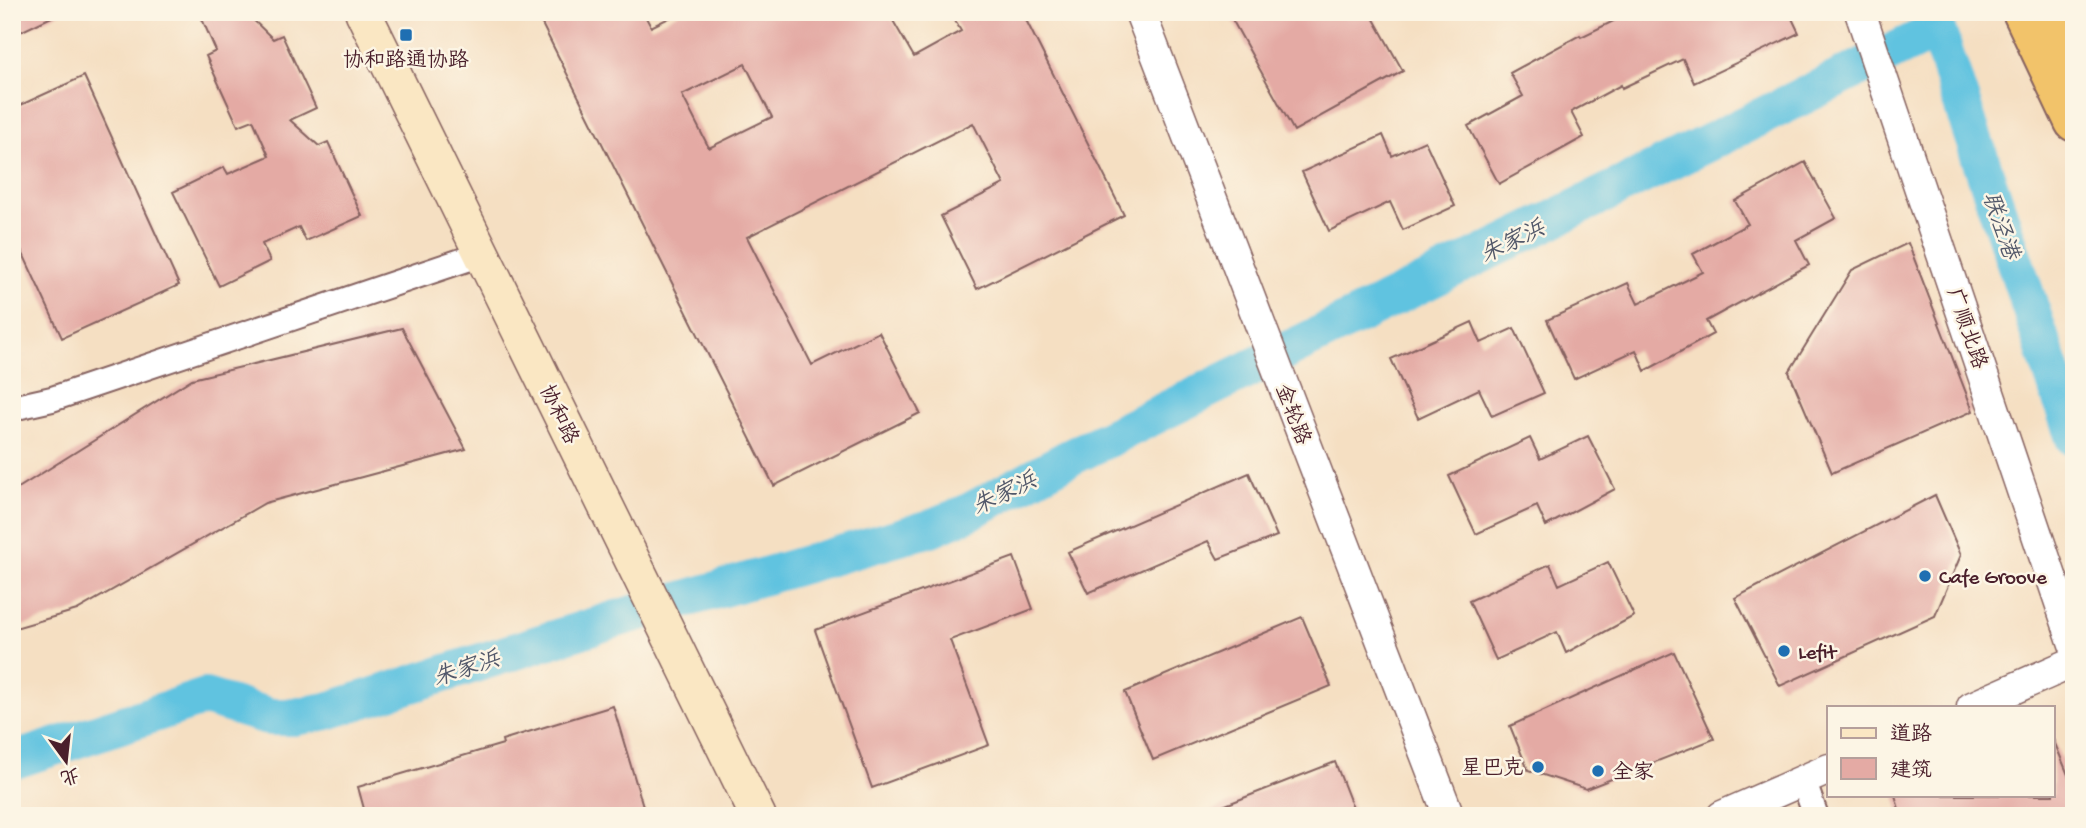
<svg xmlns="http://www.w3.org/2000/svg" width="2086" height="828" viewBox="0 0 2086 828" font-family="'Gochi Hand','LXGW WenKai TC',sans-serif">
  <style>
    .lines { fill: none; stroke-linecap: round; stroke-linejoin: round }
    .river { stroke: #61c3e0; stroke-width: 38 }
    .building { fill: #e4aaa4; fill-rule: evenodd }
    .minor-casing { stroke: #866260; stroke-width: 28 }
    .tertiary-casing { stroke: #866260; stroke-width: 33 }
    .secondary-casing { stroke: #866260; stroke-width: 38 }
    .motorway-casing { stroke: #866260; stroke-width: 42 }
    .minor { stroke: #fff; stroke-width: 24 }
    .tertiary { stroke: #fff; stroke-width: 30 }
    .secondary { stroke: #fae7c3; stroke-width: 35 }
    .motorway { stroke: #f2c36a; stroke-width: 38 }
    .poi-dot { fill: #1f6fb2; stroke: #fcf5e5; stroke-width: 2.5 }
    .labels { text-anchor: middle; stroke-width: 5; stroke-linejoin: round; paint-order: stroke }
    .poi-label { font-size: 21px; fill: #4a1f2b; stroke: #fcf5e5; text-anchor: start }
    .street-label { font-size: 21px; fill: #4a1f2b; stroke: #fcf5e5 }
    .water-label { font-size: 23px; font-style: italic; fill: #52586a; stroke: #fcf5e5 }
  </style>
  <rect width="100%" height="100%" fill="#fcf5e5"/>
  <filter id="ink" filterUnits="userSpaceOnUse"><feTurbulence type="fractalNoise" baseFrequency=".0143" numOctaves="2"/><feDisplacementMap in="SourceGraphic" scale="14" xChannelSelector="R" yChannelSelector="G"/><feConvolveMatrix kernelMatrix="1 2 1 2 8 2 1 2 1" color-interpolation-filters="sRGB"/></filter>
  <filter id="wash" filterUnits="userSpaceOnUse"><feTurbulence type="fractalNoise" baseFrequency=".00686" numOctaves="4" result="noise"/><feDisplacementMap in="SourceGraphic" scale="28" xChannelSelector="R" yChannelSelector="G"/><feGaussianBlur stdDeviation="1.57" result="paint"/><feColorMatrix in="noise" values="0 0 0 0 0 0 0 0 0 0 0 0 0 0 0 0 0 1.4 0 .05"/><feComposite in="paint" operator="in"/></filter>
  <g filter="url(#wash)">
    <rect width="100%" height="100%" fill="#f5dfc2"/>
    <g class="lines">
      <path class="river" d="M1931 12 2074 438
        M12 761 205 697 271 717H294L327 711 613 620 931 528 967 513 1069 458 1937 30"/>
    </g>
    <g id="blocks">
      <path class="building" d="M12 12H62L12 36Z
        M199 12H245L273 39 282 35 316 108 290 120 319 146 328 142 362 216 306 241 299 227 262 244 270 261 219 286 173 192 224 167 228 174 269 156 253 120 238 126 206 56 216 51Z
        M536 12H643L651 27 681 12H888L914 57 961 31 950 12H1022L1124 215 977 289 941 216 1004 184 973 123 747 237 812 365 879 332 920 413 774 486ZM745 64 772 117 709 148 682 95Z
        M1228 12H1370L1403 71 1294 131Z
        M1632 12H1789L1799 33 1694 83 1683 59 1622 88 1621 85 1571 112 1584 137 1499 184 1468 126 1523 96 1510 73 1580 35 1581 37Z
        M84 76 179 285 62 338 12 230V109Z
        M1383 135 1392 156 1425 141 1455 206 1403 230 1390 202 1329 231 1302 172Z
        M1805 162 1836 218 1796 240 1809 265 1706 321 1713 334 1645 371 1636 350 1574 379 1547 320 1628 283 1638 304 1703 272 1693 254 1748 224 1735 201Z
        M1908 243 1973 411 1832 473 1789 372 1852 270Z
        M1472 322 1481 343 1514 328 1544 393 1492 416 1479 389 1418 418 1391 359Z
        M402 328 466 449 265 503 77 610 12 629V492L192 379Z
        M1588 436 1615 489 1546 526 1537 506 1476 534 1449 476 1530 438 1540 459Z
        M1249 473 1277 536 1218 559 1208 541 1088 593 1068 552Z
        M1935 495 1961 555 1935 616 1780 686 1735 598Z
        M1014 557 1033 609 950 640 989 745 872 788 815 630Z
        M1608 562 1634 616 1566 653 1557 632 1496 660 1469 601 1550 564 1559 585Z
        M1302 617 1331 686 1153 760 1125 692Z
        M1674 652 1714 739 1586 789 1528 770 1510 726Z
        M613 706 646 816H366L358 787 503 744 502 740Z
        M2053 739 2074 789V816H1901L1895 795H2053Z
        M1335 762 1356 816H1200V815Z"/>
    </g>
  </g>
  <g filter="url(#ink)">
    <use href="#blocks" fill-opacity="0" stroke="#866260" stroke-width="2"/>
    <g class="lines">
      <g class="minor-casing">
        <path id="minor" d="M12 408 52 399 482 254
          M1803 780 1816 816"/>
      </g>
      <g class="tertiary-casing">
        <path id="tertiary" d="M1140 12 1449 816
          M1860 12 2074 644
          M1972 707 2074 662
          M1722 816 1829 769"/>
      </g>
      <g class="secondary-casing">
        <path id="secondary" d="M363 12 758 816"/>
      </g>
      <g class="motorway-casing">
        <path id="motorway" d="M2022 12 2074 122
          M2059 12 2074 53"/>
      </g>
      <use href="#minor" class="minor"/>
      <use href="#tertiary" class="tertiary"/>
      <use href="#secondary" class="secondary"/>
      <use href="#motorway" class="motorway"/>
    </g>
  </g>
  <g class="poi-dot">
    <rect x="399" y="28" width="14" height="14" rx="3.5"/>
    <circle cx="1925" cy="576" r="7"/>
    <circle cx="1784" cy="651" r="7"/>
    <circle cx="1538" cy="767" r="7"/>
    <circle cx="1598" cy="771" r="7"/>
  </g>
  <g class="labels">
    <g class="poi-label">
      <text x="406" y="66" text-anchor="middle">协和路通协路</text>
      <text x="1939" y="583">Cafe Groove</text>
      <text x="1798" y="658">Lefit</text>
      <text x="1524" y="774" text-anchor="end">星巴克</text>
      <text x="1612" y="778">全家</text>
    </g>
    <g class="street-label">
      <text transform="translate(1968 328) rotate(71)" y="7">广顺北路</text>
      <text transform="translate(560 414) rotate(64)" y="7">协和路</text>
      <text transform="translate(1294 414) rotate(69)" y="7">金轮路</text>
    </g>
    <g class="water-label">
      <text transform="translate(2002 225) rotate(71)" y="8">联泾港</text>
      <text transform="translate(1512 240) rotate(-26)" y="8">朱家浜</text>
      <text transform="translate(1004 492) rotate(-26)" y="8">朱家浜</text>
      <text transform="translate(466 667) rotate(-18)" y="8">朱家浜</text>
    </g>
  </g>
  <rect width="2086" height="828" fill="none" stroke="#fcf5e5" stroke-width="42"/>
  <rect x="1827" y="706" width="228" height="91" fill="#fcf5e5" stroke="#b59f9b" stroke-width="2"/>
  <rect x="1841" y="728" width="35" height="10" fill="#fae7c3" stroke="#b59f9b" stroke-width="2"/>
  <text x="1890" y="740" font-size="21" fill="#4a1f2b">道路</text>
  <rect x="1841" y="758" width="35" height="21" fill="#e4aaa4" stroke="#b59f9b" stroke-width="2"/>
  <text x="1890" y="776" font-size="21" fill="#4a1f2b">建筑</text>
  <g transform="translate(66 761) rotate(165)" stroke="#fcf5e5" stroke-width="5" paint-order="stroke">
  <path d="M0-5L12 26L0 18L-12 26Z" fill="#4a1f2b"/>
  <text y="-10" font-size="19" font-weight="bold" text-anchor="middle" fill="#4a1f2b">北</text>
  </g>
</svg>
